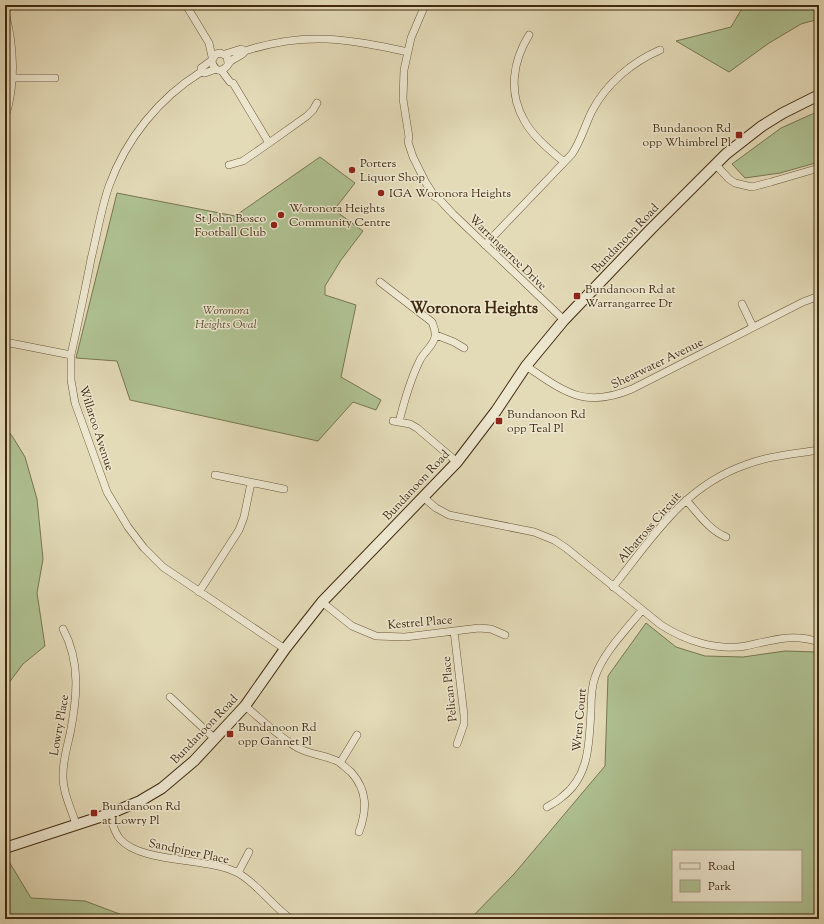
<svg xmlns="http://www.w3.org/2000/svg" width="824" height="924" viewBox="0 0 824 924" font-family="'Sorts Mill Goudy',serif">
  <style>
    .green { fill: #afc192; stroke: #787650; fill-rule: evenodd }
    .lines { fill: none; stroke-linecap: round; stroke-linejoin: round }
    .street-casing { stroke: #695639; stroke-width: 8 }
    .secondary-casing { stroke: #402a0f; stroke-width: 12 }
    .street { stroke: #ede7d0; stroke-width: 7 }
    .secondary { stroke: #ede7d0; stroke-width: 10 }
    .poi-dot { fill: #8f2418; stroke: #ede7d0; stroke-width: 1.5 }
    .labels { text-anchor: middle; stroke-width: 3; stroke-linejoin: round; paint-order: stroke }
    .poi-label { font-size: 12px; fill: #402a0f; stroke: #ede7d0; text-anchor: start }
    .street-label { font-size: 12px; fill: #402a0f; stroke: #ede7d0 }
    .park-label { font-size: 12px; font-style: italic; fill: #564829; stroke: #ede7d0 }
    .district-label { font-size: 16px; font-weight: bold; fill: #402a0f; stroke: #ede7d0 }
  </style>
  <rect width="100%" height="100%" fill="#e3dab7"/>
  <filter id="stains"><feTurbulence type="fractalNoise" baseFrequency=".005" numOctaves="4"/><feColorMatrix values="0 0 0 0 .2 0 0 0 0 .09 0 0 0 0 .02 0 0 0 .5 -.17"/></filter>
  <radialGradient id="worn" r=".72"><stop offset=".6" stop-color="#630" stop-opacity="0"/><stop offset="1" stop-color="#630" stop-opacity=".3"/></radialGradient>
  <path class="green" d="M744 5H819V19L801 24 769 43 729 72 676 41 731 27Z
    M819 111V162L780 173 745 178 732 164 781 128Z
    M320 157 355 183 334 210 363 231 341 260 325 286V295L356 305 341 377 381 400 376 410 353 402 318 441 130 400 117 361 76 358 117 193 235 216Z
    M5 426 14 439 25 457 37 499 43 559 37 593 45 646 23 664 5 688Z
    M646 623 676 647 705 656 743 657 785 651 816 652 819 654V919H470L514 874 605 766 608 676ZM673 851H801V901H673Z
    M5 855 31 898 85 901 133 919H5Z"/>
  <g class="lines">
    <g class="street-casing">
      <path id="street" d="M186 5 209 43 212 57
        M425 5 411 38 404 70 403 99 409 137 408 142 413 157 426 183 435 197 439 199 453 214 564 320
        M5 12C14 45 16 85 5 117
        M529 35C513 61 508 92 524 120 533 137 550 150 564 162
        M225 54 241 49 245 51C306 31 347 39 408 52
        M212 60 201 68V72C159 98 126 139 109 186 101 209 97 235 91 259 85 291 78 323 71 355V380L75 403 107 492 128 527 144 548 163 567 285 649
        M228 63 227 56 220 53 216 54 212 60C212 67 219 75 226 67 228 66 228 64 230 62 234 57 242 57 245 51
        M221 70 230 82 233 83 269 143
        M201 72 205 73 216 69
        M12 78H55
        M715 164 729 179 735 183 752 187 771 182 819 168
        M229 165 243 161 269 143 307 116 313 110 317 103
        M485 245 572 154C581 141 585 125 592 111 606 84 632 62 660 50
        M380 282 432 322C434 327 436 331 435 337 433 346 424 352 420 360 411 378 404 402 399 422
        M742 304 753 327
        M436 335 454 342 464 348
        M5 342 71 355
        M526 366C565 392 584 409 632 389L803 302 819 296
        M393 421 410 424 417 428 457 462
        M215 475 284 489
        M423 497 436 508 449 515 534 532 554 540 566 548 661 625C686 641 717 651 746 646 773 640 792 633 819 642
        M686 500C698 513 709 530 726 537
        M613 587C652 538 683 487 745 465 768 456 794 454 819 450
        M199 592 239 530 244 517 251 483
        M322 602 352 626 376 636 405 637 479 628 491 629 505 635
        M63 629C81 662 77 699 70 734 67 747 63 761 63 774 62 791 71 808 76 824
        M454 631 464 715V724L457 744
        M170 697 215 739
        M245 706C262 720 279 737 298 748 311 755 326 755 339 762 343 765 347 769 351 772 368 791 367 810 359 832
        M340 763 357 735
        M547 807C552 804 558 801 562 797 590 776 589 742 591 710 591 699 591 688 595 677 603 653 626 630 642 610
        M109 814C112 822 114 832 120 839 142 864 208 857 238 873 258 884 272 906 291 919
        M238 873 249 852
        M433 919 434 918"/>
    </g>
    <g class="secondary-casing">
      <path id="secondary" d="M5 848 109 814 140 801 162 788 194 761 245 706 285 649 322 602 457 462 496 411 526 366 564 320 651 229 726 154 762 126 783 113 819 95"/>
    </g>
    <use href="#street" class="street"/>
    <use href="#secondary" class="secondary"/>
  </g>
  <g class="poi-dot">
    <rect x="735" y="131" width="8" height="8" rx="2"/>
    <circle cx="352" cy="170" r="4"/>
    <circle cx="381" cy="193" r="4"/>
    <circle cx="281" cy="215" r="4"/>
    <circle cx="274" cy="225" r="4"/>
    <rect x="573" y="292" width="8" height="8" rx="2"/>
    <rect x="495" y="417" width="8" height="8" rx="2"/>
    <rect x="226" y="730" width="8" height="8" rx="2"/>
    <rect x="90" y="809" width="8" height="8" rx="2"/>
  </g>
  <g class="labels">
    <g class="poi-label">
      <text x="731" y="132" text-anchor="end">Bundanoon Rd<tspan x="731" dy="14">opp Whimbrel Pl</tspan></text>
      <text x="360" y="167">Porters<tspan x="360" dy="14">Liquor Shop</tspan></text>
      <text x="389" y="197">IGA Woronora Heights</text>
      <text x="289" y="212">Woronora Heights<tspan x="289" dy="14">Community Centre</tspan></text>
      <text x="266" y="222" text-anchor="end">St John Bosco<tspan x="266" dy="14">Football Club</tspan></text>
      <text x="585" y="293">Bundanoon Rd at<tspan x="585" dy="14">Warrangarree Dr</tspan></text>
      <text x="507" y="418">Bundanoon Rd<tspan x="507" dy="14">opp Teal Pl</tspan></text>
      <text x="238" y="731">Bundanoon Rd<tspan x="238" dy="14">opp Gannet Pl</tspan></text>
      <text x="102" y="810">Bundanoon Rd<tspan x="102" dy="14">at Lowry Pl</tspan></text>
    </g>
    <g class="street-label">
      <text transform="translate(625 238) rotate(-46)" y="4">Bundanoon Road</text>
      <text transform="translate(508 252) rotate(44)" y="4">Warrangarree Drive</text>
      <text transform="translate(657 363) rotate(-26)" y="4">Shearwater Avenue</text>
      <text transform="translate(97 428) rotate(72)" y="4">Willaroo Avenue</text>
      <text transform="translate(416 485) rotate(-47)" y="4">Bundanoon Road</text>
      <text transform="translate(649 527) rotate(-49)" y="4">Albatross Circuit</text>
      <text transform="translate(420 622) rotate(-5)" y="4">Kestrel Place</text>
      <text transform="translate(449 689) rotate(-96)" y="4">Pelican Place</text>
      <text transform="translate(579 720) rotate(-85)" y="4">Wren Court</text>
      <text transform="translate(59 725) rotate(-80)" y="4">Lowry Place</text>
      <text transform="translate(204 729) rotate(-46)" y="4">Bundanoon Road</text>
      <text transform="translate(189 851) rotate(12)" y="4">Sandpiper Place</text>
    </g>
    <g class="park-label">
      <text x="226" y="314">Woronora<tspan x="226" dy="14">Heights Oval</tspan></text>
    </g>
    <g class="district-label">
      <text x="474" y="313">Woronora Heights</text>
    </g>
  </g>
  <rect width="824" height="924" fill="none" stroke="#e3dab7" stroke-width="20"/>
  <rect x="6" y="6" width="812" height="912" fill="none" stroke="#402a0f" stroke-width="2"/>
  <rect x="10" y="10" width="804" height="904" fill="none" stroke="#402a0f"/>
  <rect x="672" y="850" width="130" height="52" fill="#ede7d0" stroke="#a89b83"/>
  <rect x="680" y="863" width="20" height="6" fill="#ede7d0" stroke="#a89b83"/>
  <text x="708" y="870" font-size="12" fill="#402a0f">Road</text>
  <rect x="680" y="880" width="20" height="12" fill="#afc192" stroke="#a89b83"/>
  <text x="708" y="890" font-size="12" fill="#402a0f">Park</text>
  <rect width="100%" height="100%" filter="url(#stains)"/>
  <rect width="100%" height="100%" fill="url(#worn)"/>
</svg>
